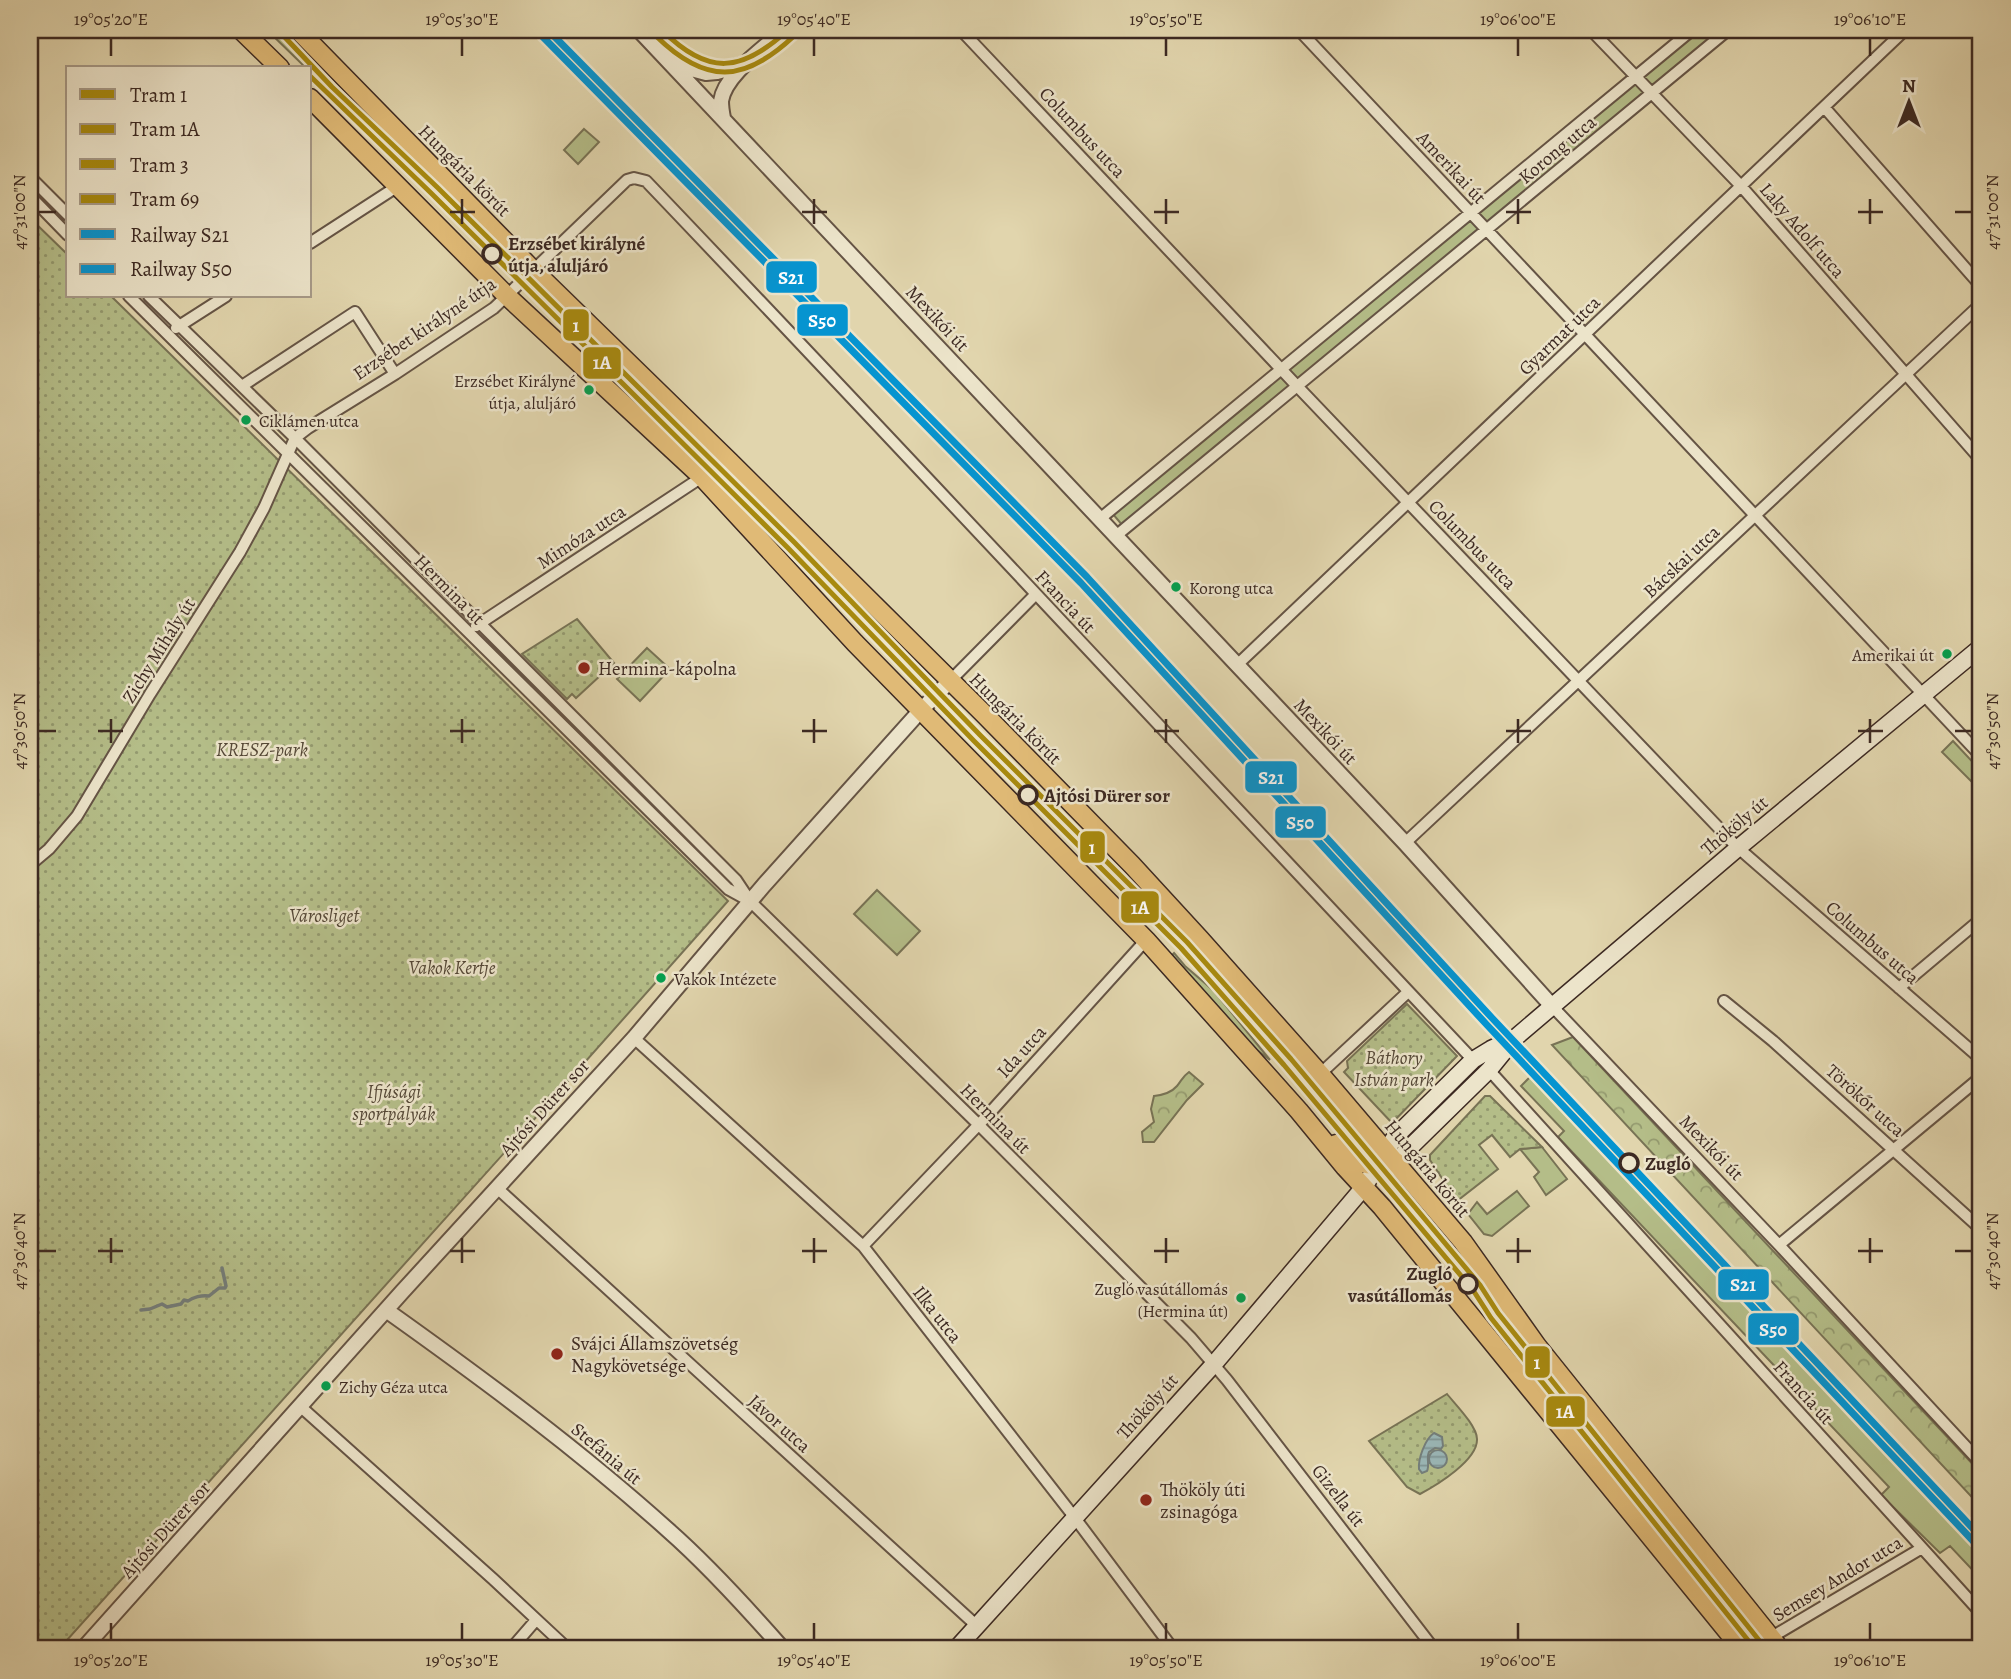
<svg xmlns="http://www.w3.org/2000/svg" width="2011" height="1679" viewBox="0 0 2011 1679" font-family="Alegreya,serif">
  <style>
    .green { fill: #b4bd88; stroke: #787355; stroke-width: 2 }
    .forest { fill: url(#forest-crowns); stroke: #787355; stroke-width: 2 }
    .park { fill: url(#park-dots); stroke: #787355; stroke-width: 2 }
    .water { fill: url(#water-rules); stroke: #747e7b; stroke-width: 2 }
    .lines { fill: none; stroke-linecap: round; stroke-linejoin: round }
    .stream { stroke: #747e7b; stroke-width: 3.5 }
    .minor-casing { stroke: #655445; stroke-width: 14 }
    .tertiary-casing { stroke: #655445; stroke-width: 18 }
    .secondary-casing { stroke: #3c2922; stroke-width: 19 }
    .primary-casing { stroke: #3c2922; stroke-width: 21 }
    .minor { stroke: #ece4ca; stroke-width: 10 }
    .tertiary { stroke: #ece4ca; stroke-width: 14 }
    .secondary { stroke: #ece4ca; stroke-width: 16 }
    .primary { stroke: #e0ba76; stroke-width: 18 }
    .rail-1-casing { stroke: #ece4ca; stroke-width: 12 }
    .rail-2-casing { stroke: #ece4ca; stroke-width: 12 }
    .rail-1 { stroke: #0694d0; stroke-width: 7 }
    .rail-2 { stroke: #0694d0; stroke-width: 7 }
    .tram-1-casing { stroke: #ece4ca; stroke-width: 10 }
    .tram-2-casing { stroke: #ece4ca; stroke-width: 10 }
    .tram-3-casing { stroke: #ece4ca; stroke-width: 10 }
    .tram-4-casing { stroke: #ece4ca; stroke-width: 10 }
    .tram-1 { stroke: #a7890f; stroke-width: 5 }
    .tram-2 { stroke: #a7890f; stroke-width: 5 }
    .tram-3 { stroke: #a7890f; stroke-width: 5 }
    .tram-4 { stroke: #a7890f; stroke-width: 5 }
    .ticks { fill: none; stroke: #3c2922; stroke-width: 2.5 }
    .stop-dot { fill: #ece4ca; stroke: #3c2922; stroke-width: 3.5 }
    .bus-dot { fill: #03a04f; stroke: #ece4ca; stroke-width: 2.5 }
    .poi-dot { fill: #8f2418; stroke: #ece4ca; stroke-width: 2.5 }
    .labels { text-anchor: middle; stroke-width: 5; stroke-linejoin: round; paint-order: stroke }
    .bus-label { font-size: 17px; fill: #3c2922; stroke: #ece4ca; text-anchor: start }
    .street-label { font-size: 19px; fill: #3c2922; stroke: #ece4ca }
    .stop-label { font-size: 19px; font-weight: bold; fill: #3c2922; stroke: #ece4ca; text-anchor: start }
    .poi-label { font-size: 19px; fill: #3c2922; stroke: #ece4ca; text-anchor: start }
    .park-label { font-size: 19px; font-style: italic; fill: #544736; stroke: #ece4ca }
    .line-badge { stroke: #ece4ca; stroke-width: 2.5 }
    .badge-label { font-size: 19px; text-anchor: middle; font-weight: bold; fill: #fff }
    .neatline { fill: none; stroke: #3c2922; stroke-width: 2.5 }
    .ticks-label { font-size: 18px; text-anchor: middle; fill: #3c2922 }
  </style>
  <defs>
    <pattern id="forest-crowns" width="20" height="18" patternUnits="userSpaceOnUse" patternTransform="scale(1.75)"><rect width="20" height="18" fill="#b4bd88"/><path d="M2 6a3 3 0 1 1 6 0M12 15a3 3 0 1 1 6 0" fill="none" stroke="#949a6f"/></pattern>
    <pattern id="park-dots" width="8" height="8" patternUnits="userSpaceOnUse" patternTransform="scale(1.75)"><rect width="8" height="8" fill="#b4bd88"/><path d="M2 2h.1M6 6h.1" fill="none" stroke="#949a6f" stroke-width="1.8" stroke-linecap="round"/></pattern>
    <pattern id="water-rules" width="6" height="5" patternUnits="userSpaceOnUse" patternTransform="scale(1.75)"><rect width="6" height="5" fill="#9ab6b6"/><path d="M0 2.5h6" fill="none" stroke="#7f9494"/></pattern>
  </defs>
  <rect width="100%" height="100%" fill="#e1d5ad"/>
  <filter id="stains"><feTurbulence type="fractalNoise" baseFrequency=".00286" numOctaves="4"/><feColorMatrix values="0 0 0 0 .2 0 0 0 0 .09 0 0 0 0 .02 0 0 0 .5 -.17"/></filter>
  <radialGradient id="worn" r=".72"><stop offset=".6" stop-color="#630" stop-opacity="0"/><stop offset="1" stop-color="#630" stop-opacity=".3"/></radialGradient>
  <path class="green" d="M267 30H274L309 67 429 182 424 187 310 72V68H306Z
    M1700 30H1720L1123 526 1112 513Z
    M584 129 599 142 578 164 564 150Z
    M647 648 670 669 640 701 617 679Z
    M1953 741 1981 771V791L1942 752Z
    M877 890 920 931 897 955 854 914Z
    M1174 953 1185 966 1214 991 1270 1060 1240 1037 1188 977 1172 955Z
    M1536 1071 1841 1400 1981 1545V1579L1950 1546 1940 1553 1881 1495 1889 1487 1558 1137 1564 1131 1521 1086Z
    M1542 1147 1567 1179 1546 1195 1534 1177 1539 1172 1520 1149Z
    M1517 1191 1529 1206 1492 1236 1484 1234 1468 1214 1477 1202 1487 1214Z"/>
  <path class="forest" d="M1573 1037 1981 1473V1507L1552 1045Z
    M1189 1072 1203 1084 1187 1100 1154 1142H1143L1142 1132 1154 1122 1151 1109 1154 1096C1163 1095 1171 1093 1177 1086 1182 1080 1182 1077 1189 1072Z"/>
  <path class="park" d="M30 218 68 255V296H111L728 901 522 1133 59 1649H30Z
    M577 619 614 663 576 698 572 694 567 699 522 654Z
    M1407 1004 1457 1056 1392 1123 1344 1072 1348 1068 1347 1061Z
    M1485 1096H1490L1542 1147 1520 1149 1510 1157 1492 1135 1479 1145 1498 1169 1457 1201 1430 1160V1155Z
    M1447 1394C1455 1404 1477 1426 1477 1439 1478 1460 1437 1485 1420 1494L1407 1487 1369 1441Z"/>
  <path class="water" d="M1434 1433 1442 1437 1443 1446 1441 1449 1435 1448 1429 1452C1426 1459 1430 1465 1427 1471L1422 1473 1419 1469C1418 1459 1425 1439 1434 1433Z
    M1429 1459a9 9 0 1 1 18 0a9 9 0 1 1-18 0Z"/>
  <g class="lines">
    <path class="stream" d="M141 1310 150 1309 162 1304 167 1307 181 1304 184 1300 188 1301C193 1297 202 1295 209 1296L219 1288H225L226 1286 222 1268"/>
    <g class="minor-casing">
      <path id="minor" d="M961 30 1297 386 1736 846 1981 1059
        M1299 30 1981 756
        M1591 30 1741 186 1981 460
        M1824 107 1981 286
        M30 177 68 215
        M30 196 68 235
        M310 243 398 186
        M129 296 728 889 748 900
        M149 296 295 438 736 880 750 901 978 1124 1191 1338 1227 1380 1434 1649
        M176 328 226 296
        M242 386 355 312 395 374
        M1101 518 1692 30
        M1117 535 1728 30
        M476 626 702 477
        M1237 665 1905 30
        M949 682 1036 594
        M1405 843 1981 304
        M30 865 49 849 77 816 150 694 240 552 264 508 295 438 308 428 395 374 494 308 627 180 634 178 646 181C924 472 1197 767 1473 1060
        M1899 988 1981 919
        M1724 1001 1773 1041 1981 1229
        M1552 1006 1779 1245 1981 1463
        M634 1038 863 1246 1075 1518 1173 1649
        M1489 1070 1981 1613
        M1320 1074 1408 992
        M497 1188 977 1626
        M1779 1245 1981 1077
        M863 1246 986 1117 1146 940
        M301 1407 493 1579 568 1649
        M1770 1638 1922 1548
        M511 1649 536 1620"/>
    </g>
    <g class="tertiary-casing">
      <path id="tertiary" d="M639 30 1405 843 1552 1006
        M673 64 706 73 717 72 745 64
        M723 118C722 113 721 107 721 101 725 74 765 48 784 30
        M386 1310C483 1379 579 1450 668 1530 709 1566 747 1608 783 1649
        M83 1649 402 1292 634 1038 764 885 921 710 949 682"/>
    </g>
    <g class="secondary-casing">
      <path id="secondary" d="M1388 1169 1489 1070 1515 1038 1738 848 1981 647
        M956 1649 1214 1364 1364 1187 1393 1140 1400 1132 1473 1060 1491 1049 1515 1038"/>
    </g>
    <g class="primary-casing">
      <path id="primary" d="M241 30 280 68
        M298 30 533 270 730 462 984 714 1132 865 1200 939 1320 1074 1463 1242 1537 1346 1780 1649
        M310 98 507 296 702 477 855 643 1146 940 1299 1111 1345 1167 1382 1207 1742 1649
        M1336 1144C1359 1164 1364 1169 1396 1162"/>
    </g>
    <use href="#minor" class="minor"/>
    <use href="#tertiary" class="tertiary"/>
    <use href="#secondary" class="secondary"/>
    <use href="#primary" class="primary"/>
    <g class="rail-1-casing">
      <path id="rail-1" d="M548 30 1087 577 1493 1019 1981 1537"/>
    </g>
    <g class="rail-2-casing">
      <path id="rail-2" d="M542 36 1081 583 1487 1025 1975 1543"/>
    </g>
    <use href="#rail-1" class="rail-1"/>
    <use href="#rail-2" class="rail-2"/>
    <g class="tram-1-casing">
      <path id="tram-1" d="M278 30 332 87 438 188 794 542 980 735 1187 942 1291 1059 1480 1285 1498 1313 1766 1649"/>
    </g>
    <g class="tram-2-casing">
      <path id="tram-2" d="M310 76 432 194 788 548 974 741 1181 948 1284 1065 1473 1290 1491 1318 1755 1649"/>
    </g>
    <g class="tram-3-casing">
      <path id="tram-3" d="M662 30C708 76 741 73 788 30"/>
    </g>
    <g class="tram-4-casing">
      <path id="tram-4" d="M656 36C706 85 744 83 794 36"/>
    </g>
    <use href="#tram-1" class="tram-1"/>
    <use href="#tram-2" class="tram-2"/>
    <use href="#tram-3" class="tram-3"/>
    <use href="#tram-4" class="tram-4"/>
  </g>
  <path class="ticks" d="M111 38V56M462 38V56M814 38V56M1166 38V56M1518 38V56M1870 38V56M462 199V224M814 199V224M1166 199V224M1518 199V224M1870 199V224M38 212H56M450 212H475M802 212H827M1154 212H1179M1506 212H1531M1858 212H1883M1955 212H1972M111 719V743M462 719V743M814 719V743M1166 719V743M1518 719V743M1870 719V743M38 731H56M98 731H123M450 731H475M802 731H827M1154 731H1179M1506 731H1531M1858 731H1883M1955 731H1972M111 1238V1263M462 1238V1263M814 1238V1263M1166 1238V1263M1518 1238V1263M1870 1238V1263M38 1251H56M98 1251H123M450 1251H475M802 1251H827M1154 1251H1179M1506 1251H1531M1858 1251H1883M1955 1251H1972M111 1623V1640M462 1623V1640M814 1623V1640M1166 1623V1640M1518 1623V1640M1870 1623V1640"/>
  <g class="stop-dot">
    <circle cx="492" cy="254" r="9"/>
    <circle cx="1028" cy="795" r="9"/>
    <circle cx="1629" cy="1163" r="9"/>
    <circle cx="1468" cy="1284" r="9"/>
  </g>
  <g class="bus-dot">
    <circle cx="589" cy="390" r="6"/>
    <circle cx="246" cy="420" r="6"/>
    <circle cx="1176" cy="587" r="6"/>
    <circle cx="1947" cy="654" r="6"/>
    <circle cx="661" cy="978" r="6"/>
    <circle cx="1241" cy="1298" r="6"/>
    <circle cx="326" cy="1386" r="6"/>
  </g>
  <g class="poi-dot">
    <circle cx="584" cy="668" r="7"/>
    <circle cx="557" cy="1354" r="7"/>
    <circle cx="1146" cy="1500" r="7"/>
  </g>
  <g class="labels">
    <g class="bus-label">
      <text x="576" y="387" text-anchor="end">Erzsébet Királyné<tspan x="576" dy="22">útja, aluljáró</tspan></text>
      <text x="259" y="427">Ciklámen utca</text>
      <text x="1189" y="594">Korong utca</text>
      <text x="1934" y="661" text-anchor="end">Amerikai út</text>
      <text x="674" y="985">Vakok Intézete</text>
      <text x="1228" y="1295" text-anchor="end">Zugló vasútállomás<tspan x="1228" dy="22">(Hermina út)</tspan></text>
      <text x="339" y="1393">Zichy Géza utca</text>
    </g>
    <g class="street-label">
      <text transform="translate(1083 132) rotate(47)" y="7">Columbus utca</text>
      <text transform="translate(1557 149) rotate(-40)" y="7">Korong utca</text>
      <text transform="translate(1452 167) rotate(47)" y="7">Amerikai út</text>
      <text transform="translate(465 170) rotate(45)" y="7">Hungária körút</text>
      <text transform="translate(1803 230) rotate(49)" y="7">Laky Adolf utca</text>
      <text transform="translate(938 318) rotate(47)" y="7">Mexikói út</text>
      <text transform="translate(424 328) rotate(-34)" y="7">Erzsébet királyné útja</text>
      <text transform="translate(1559 335) rotate(-44)" y="7">Gyarmat utca</text>
      <text transform="translate(581 536) rotate(-33)" y="7">Mimóza utca</text>
      <text transform="translate(1473 544) rotate(46)" y="7">Columbus utca</text>
      <text transform="translate(1681 561) rotate(-43)" y="7">Bácskai utca</text>
      <text transform="translate(450 589) rotate(45)" y="7">Hermina út</text>
      <text transform="translate(1066 601) rotate(47)" y="7">Francia út</text>
      <text transform="translate(158 650) rotate(-58)" y="7">Zichy Mihály út</text>
      <text transform="translate(1016 718) rotate(45)" y="7">Hungária körút</text>
      <text transform="translate(1326 731) rotate(47)" y="7">Mexikói út</text>
      <text transform="translate(1734 825) rotate(-40)" y="7">Thököly út</text>
      <text transform="translate(1873 942) rotate(41)" y="7">Columbus utca</text>
      <text transform="translate(1021 1051) rotate(-48)" y="7">Ida utca</text>
      <text transform="translate(1866 1100) rotate(42)" y="7">Törökőr utca</text>
      <text transform="translate(544 1107) rotate(-48)" y="7">Ajtósi Dürer sor</text>
      <text transform="translate(996 1118) rotate(45)" y="7">Hermina út</text>
      <text transform="translate(1712 1147) rotate(46)" y="7">Mexikói út</text>
      <text transform="translate(1428 1168) rotate(50)" y="7">Hungária körút</text>
      <text transform="translate(938 1314) rotate(52)" y="7">Ilka utca</text>
      <text transform="translate(1804 1392) rotate(48)" y="7">Francia út</text>
      <text transform="translate(1147 1406) rotate(-48)" y="7">Thököly út</text>
      <text transform="translate(780 1423) rotate(42)" y="7">Jávor utca</text>
      <text transform="translate(607 1453) rotate(40)" y="7">Stefánia út</text>
      <text transform="translate(1339 1495) rotate(52)" y="7">Gizella út</text>
      <text transform="translate(165 1529) rotate(-48)" y="7">Ajtósi Dürer sor</text>
      <text transform="translate(1837 1578) rotate(-31)" y="7">Semsey Andor utca</text>
    </g>
    <g class="stop-label">
      <text x="508" y="250">Erzsébet királyné<tspan x="508" dy="22">útja, aluljáró</tspan></text>
      <text x="1044" y="802">Ajtósi Dürer sor</text>
      <text x="1645" y="1170">Zugló</text>
      <text x="1452" y="1280" text-anchor="end">Zugló<tspan x="1452" dy="22">vasútállomás</tspan></text>
    </g>
    <g class="poi-label">
      <text x="598" y="675">Hermina-kápolna</text>
      <text x="571" y="1350">Svájci Államszövetség<tspan x="571" dy="22">Nagykövetsége</tspan></text>
      <text x="1160" y="1496">Thököly úti<tspan x="1160" dy="22">zsinagóga</tspan></text>
    </g>
    <g class="park-label">
      <text x="262" y="756">KRESZ-park</text>
      <text x="324" y="922">Városliget</text>
      <text x="452" y="974">Vakok Kertje</text>
      <text x="1394" y="1064">Báthory<tspan x="1394" dy="22">István park</tspan></text>
      <text x="394" y="1098">Ifjúsági<tspan x="394" dy="22">sportpályák</tspan></text>
    </g>
  </g>
  <g class="line-badge">
    <rect x="765" y="260" width="53" height="34" rx="7" fill="#0694d0"/>
    <rect x="796" y="303" width="53" height="34" rx="7" fill="#0694d0"/>
    <rect x="562" y="308" width="28" height="34" rx="7" fill="#a7890f"/>
    <rect x="582" y="346" width="40" height="34" rx="7" fill="#a7890f"/>
    <rect x="1244" y="760" width="54" height="34" rx="7" fill="#0694d0"/>
    <rect x="1274" y="805" width="53" height="34" rx="7" fill="#0694d0"/>
    <rect x="1079" y="830" width="27" height="34" rx="7" fill="#a7890f"/>
    <rect x="1120" y="890" width="40" height="34" rx="7" fill="#a7890f"/>
    <rect x="1717" y="1268" width="53" height="33" rx="7" fill="#0694d0"/>
    <rect x="1747" y="1312" width="53" height="34" rx="7" fill="#0694d0"/>
    <rect x="1524" y="1345" width="27" height="34" rx="7" fill="#a7890f"/>
    <rect x="1545" y="1395" width="41" height="33" rx="7" fill="#a7890f"/>
  </g>
  <g class="badge-label">
    <text x="791" y="284">S21</text>
    <text x="822" y="327">S50</text>
    <text x="576" y="332">1</text>
    <text x="602" y="369">1A</text>
    <text x="1271" y="784">S21</text>
    <text x="1300" y="829">S50</text>
    <text x="1092" y="854">1</text>
    <text x="1140" y="914">1A</text>
    <text x="1743" y="1291">S21</text>
    <text x="1773" y="1336">S50</text>
    <text x="1537" y="1369">1</text>
    <text x="1565" y="1418">1A</text>
  </g>
  <rect width="2011" height="1679" fill="none" stroke="#e1d5ad" stroke-width="77"/>
  <rect x="66" y="66" width="245" height="231" fill="#ece4ca" stroke="#a69987" stroke-width="2"/>
  <rect x="80" y="89" width="35" height="10" fill="#a7890f" stroke="#a69987" stroke-width="2"/>
  <text x="130" y="102" font-size="21" fill="#3c2922">Tram 1</text>
  <rect x="80" y="124" width="35" height="10" fill="#a7890f" stroke="#a69987" stroke-width="2"/>
  <text x="130" y="136" font-size="21" fill="#3c2922">Tram 1A</text>
  <rect x="80" y="159" width="35" height="10" fill="#a7890f" stroke="#a69987" stroke-width="2"/>
  <text x="130" y="172" font-size="21" fill="#3c2922">Tram 3</text>
  <rect x="80" y="194" width="35" height="10" fill="#a7890f" stroke="#a69987" stroke-width="2"/>
  <text x="130" y="206" font-size="21" fill="#3c2922">Tram 69</text>
  <rect x="80" y="229" width="35" height="10" fill="#0694d0" stroke="#a69987" stroke-width="2"/>
  <text x="130" y="242" font-size="21" fill="#3c2922">Railway S21</text>
  <rect x="80" y="264" width="35" height="10" fill="#0694d0" stroke="#a69987" stroke-width="2"/>
  <text x="130" y="276" font-size="21" fill="#3c2922">Railway S50</text>
  <g transform="translate(1909 102)" stroke="#ece4ca" stroke-width="5" paint-order="stroke">
  <path d="M0-5L12 26L0 18L-12 26Z" fill="#3c2922"/>
  <text y="-10" font-size="19" font-weight="bold" text-anchor="middle" fill="#3c2922">N</text>
  </g>
  <rect x="38" y="38" width="1934" height="1602" class="neatline"/>
  <g class="ticks-label">
    <text x="111" y="25">19°05'20"E</text>
    <text x="462" y="25">19°05'30"E</text>
    <text x="814" y="25">19°05'40"E</text>
    <text x="1166" y="25">19°05'50"E</text>
    <text x="1518" y="25">19°06'00"E</text>
    <text x="1870" y="25">19°06'10"E</text>
    <text transform="translate(19 212) rotate(-90)" y="6">47°31'00"N</text>
    <text transform="translate(1992 212) rotate(-90)" y="6">47°31'00"N</text>
    <text transform="translate(19 731) rotate(-90)" y="6">47°30'50"N</text>
    <text transform="translate(1992 731) rotate(-90)" y="6">47°30'50"N</text>
    <text transform="translate(19 1251) rotate(-90)" y="6">47°30'40"N</text>
    <text transform="translate(1992 1251) rotate(-90)" y="6">47°30'40"N</text>
    <text x="111" y="1666">19°05'20"E</text>
    <text x="462" y="1666">19°05'30"E</text>
    <text x="814" y="1666">19°05'40"E</text>
    <text x="1166" y="1666">19°05'50"E</text>
    <text x="1518" y="1666">19°06'00"E</text>
    <text x="1870" y="1666">19°06'10"E</text>
  </g>
  <rect width="100%" height="100%" filter="url(#stains)"/>
  <rect width="100%" height="100%" fill="url(#worn)"/>
</svg>
